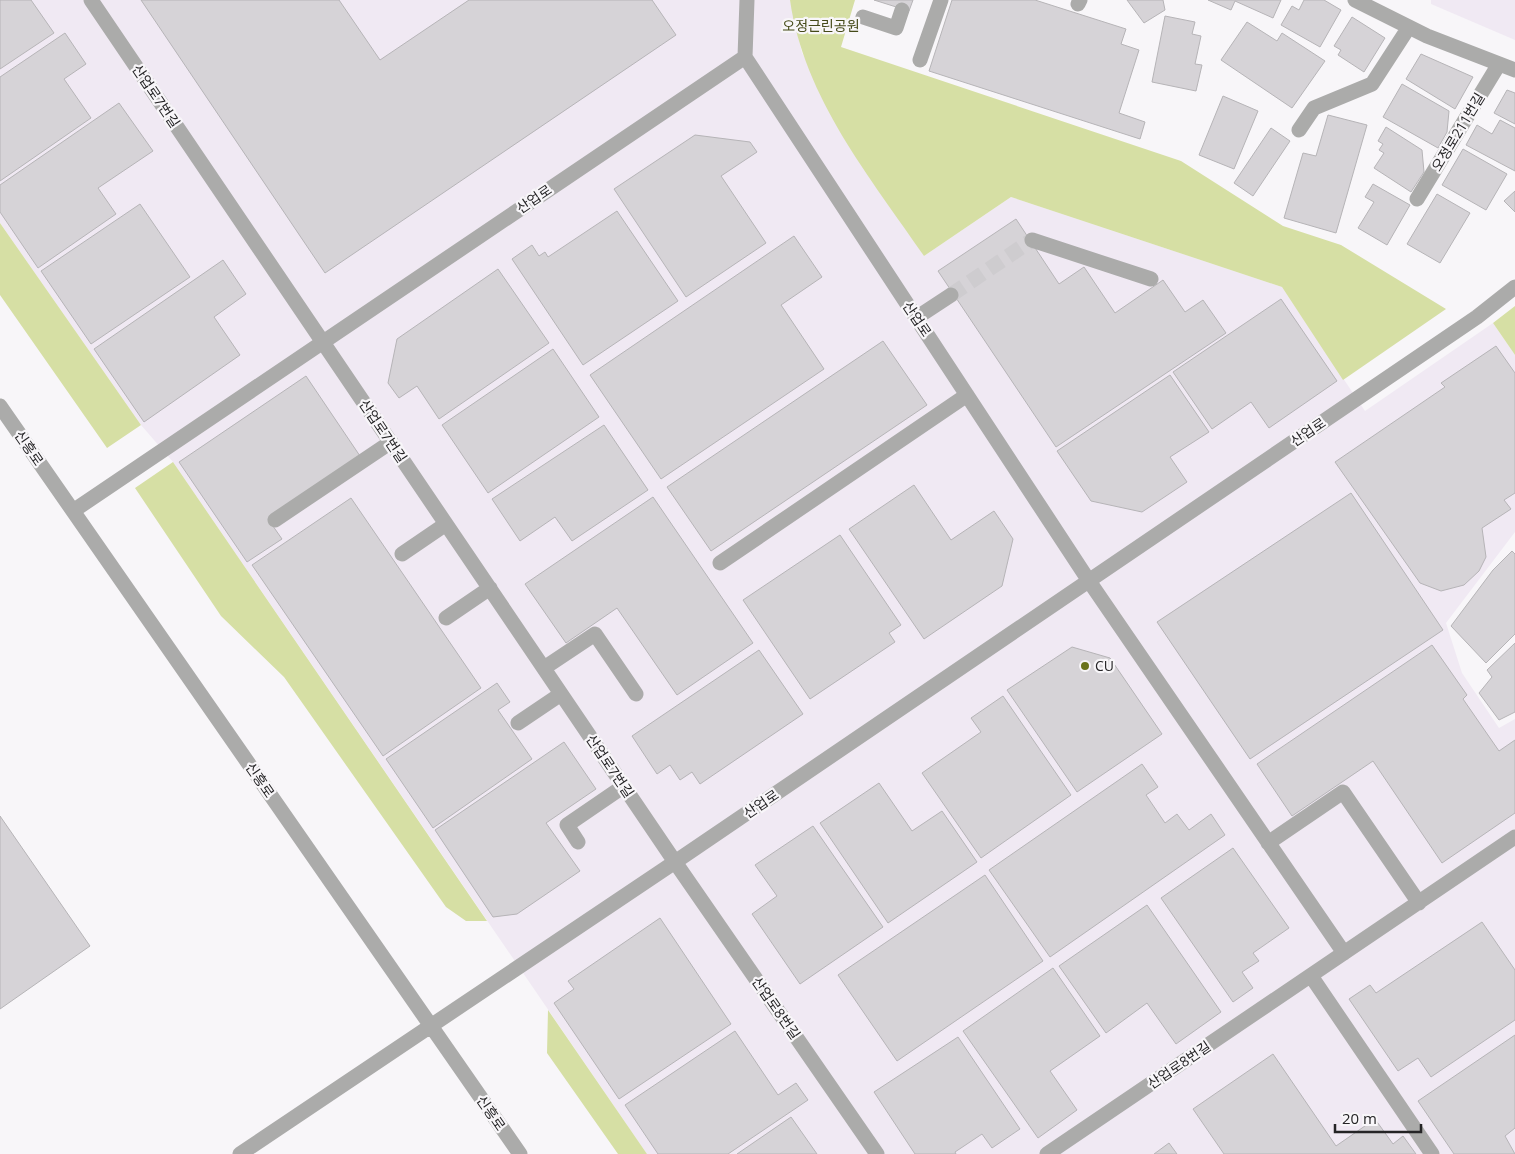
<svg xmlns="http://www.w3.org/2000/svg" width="1515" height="1154" viewBox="0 0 1515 1154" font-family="'Open Sans','Noto Sans KR',sans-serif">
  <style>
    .built { fill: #f0e9f3 }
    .green { fill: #d6dfa4 }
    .building { fill: #d6d3d7; stroke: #b6b4b7 }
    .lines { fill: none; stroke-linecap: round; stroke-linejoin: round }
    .minor-tunnel { stroke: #cecccf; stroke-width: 15; stroke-dasharray: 15 8; stroke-linecap: butt }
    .minor { stroke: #ababaa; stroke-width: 15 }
    .poi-dot { fill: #6a731b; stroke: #f8f6f9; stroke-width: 2 }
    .labels { text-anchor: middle; stroke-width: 4.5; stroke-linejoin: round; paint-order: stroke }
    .park-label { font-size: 14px; fill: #454a19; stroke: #f8f6f9 }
    .street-label { font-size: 14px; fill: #252426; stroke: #f8f6f9 }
    .poi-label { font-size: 14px; fill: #252426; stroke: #f8f6f9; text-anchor: start }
  </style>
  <rect width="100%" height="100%" fill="#f8f6f9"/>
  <path class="built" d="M0 0H790L802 53 924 256 1011 197 1282 287 1365 411 1493 323 1515 355V532L1446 623 1462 673 1499 728 1515 719V1154H647L173 462 141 425 0 223Z
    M1431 0H1515V40L1431 4Z"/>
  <path class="green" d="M790 0H855L841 47 1181 161 1283 226 1341 245 1446 309 1343 380 1282 287 1011 197 924 256C870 177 804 98 790 0Z
    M0 223 141 425 107 448 0 295Z
    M1515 306V355L1493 323Z
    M173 462 487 921H466L446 907 284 677 221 616 135 488Z
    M548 1010 647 1154H618L547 1053Z"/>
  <path class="building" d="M0 0H31L54 33 0 69Z
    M141 0H339L380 60 469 0H652L676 35 325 273Z
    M874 0H913L909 11Z
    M952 0H1035L1126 29 1121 44 1139 50 1119 113 1145 122 1140 139 929 71Z
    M1127 0H1163L1165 10 1144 23Z
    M1208 0H1281L1273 18 1235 1 1231 10Z
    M1304 0H1324L1341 10 1320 47 1281 25 1292 6 1299 10Z
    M1165 16 1195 22 1192 34 1201 36 1195 64 1202 65 1196 91 1152 82Z
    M1352 17 1385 38 1364 72 1338 55 1341 50 1334 46Z
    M1247 22 1277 41 1282 33 1325 61 1292 108 1221 60Z
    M65 33 86 64 64 79 91 118 0 181V77Z
    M1421 54 1473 77 1455 109 1406 79Z
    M1402 84 1449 111 1447 132 1438 148 1383 117Z
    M1507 90 1515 93V124L1494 113Z
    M1223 96 1258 111 1234 169 1199 155Z
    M119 103 153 151 98 188 116 214 38 268 0 212V185Z
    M1328 115 1367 125 1336 233 1284 218 1303 153 1316 156Z
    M1500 120 1515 128V171L1466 145 1477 125 1492 134Z
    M1386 127 1422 150 1424 172 1411 192 1374 168 1384 153 1379 150 1383 144 1378 141Z
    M1271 128 1290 141 1253 196 1234 183Z
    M695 135 750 142 757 152 721 176 766 243 686 297 614 189Z
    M1463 149 1507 174 1486 210 1442 185Z
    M1373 184 1410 205 1387 245 1358 228 1374 202 1365 197Z
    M1515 191V212L1504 201Z
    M1437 194 1470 213 1440 263 1407 244Z
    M140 204 190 277 91 344 41 271Z
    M617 211 678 301 583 365 512 259 532 245 539 256 545 252 548 257Z
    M1016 219 1059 284 1084 267 1115 313 1163 280 1185 312 1203 300 1226 333 1056 447 938 271Z
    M794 236 822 277 781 305 824 369 661 479 590 375Z
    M223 260 246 294 214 317 240 355 144 422 94 349Z
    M498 269 549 343 439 419 417 386 399 398 388 383 397 339Z
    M1281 299 1337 381 1269 428 1251 402 1212 429 1173 372Z
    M883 341 927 405 711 551 667 487Z
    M1496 346 1515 373V493L1504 500 1511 509 1482 528 1486 557 1479 571 1464 585 1441 591 1420 583 1335 462 1445 387 1441 383Z
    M553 349 599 417 488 493 442 425Z
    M1170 375 1209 432 1170 457 1187 482 1142 512 1091 501 1057 451Z
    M306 376 360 456 268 519 282 539 247 562 179 462Z
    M604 425 648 490 572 541 555 517 520 541 492 499Z
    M914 485 951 540 994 511 1013 539 1002 586 924 639 849 529Z
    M1351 493 1443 630 1250 759 1157 622Z
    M653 497 753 643 677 695 617 608 566 643 525 584Z
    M351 498 481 688 383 756 252 565Z
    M840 535 901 625 889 633 895 642 810 699 743 600Z
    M1512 551 1515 554V634L1486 663 1451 626 1493 570Z
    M1515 643V712L1499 720 1479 693 1492 677 1487 670Z
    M1432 645 1467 695 1463 699 1499 751 1515 740V813L1442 863 1373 761 1292 816 1257 764Z
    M1072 647 1110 658 1162 734 1077 792 1007 690Z
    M759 650 803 714 700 784 692 772 680 780 670 765 657 774 632 736Z
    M497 683 510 702 498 710 532 759 433 828 386 759Z
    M1003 696 1071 795 981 858 922 773 981 732 971 718Z
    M564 742 596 789 546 823 580 871 517 914 493 917 435 830Z
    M1142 764 1158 787 1146 795 1165 823 1177 814 1189 830 1211 814 1225 835 1050 957 989 870Z
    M879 783 912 831 942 811 977 862 888 923 820 823Z
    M0 816 90 946 0 1009Z
    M813 826 883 927 800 984 752 914 777 896 755 865Z
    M1233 848 1289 928 1253 953 1259 961 1242 972 1253 988 1233 1002 1161 898Z
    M985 875 1043 961 897 1061 838 975Z
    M1147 905 1221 1012 1176 1044 1147 1003 1106 1033 1059 966Z
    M660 918 731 1024 619 1099 554 1003 574 989 568 981Z
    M1482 922 1515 970V1020L1431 1077 1418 1058 1398 1071 1349 999 1370 985 1376 993Z
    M1053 968 1100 1036 1050 1071 1077 1110 1038 1138 963 1031Z
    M735 1031 778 1095 796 1083 808 1100 728 1154H658L625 1105Z
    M1515 1035V1128L1505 1136 1515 1154H1454L1418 1101Z
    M958 1037 1020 1129 992 1148 982 1134 955 1152 956 1154H915L874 1092Z
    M1273 1054 1336 1146 1375 1119 1393 1144 1403 1136 1416 1154H1224L1193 1109Z
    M791 1117 817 1154H737Z
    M1169 1143 1177 1154H1154Z"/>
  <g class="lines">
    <path class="minor-tunnel" d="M951 295 1032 240"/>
    <path class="minor" d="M91 0 675 862 877 1154
      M747 0 745 57 1089 581 1344 953
      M1355 0 1427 36 1515 70
      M1078 4 1080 0
      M863 17 896 28 902 10
      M920 60 941 0
      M1299 130 1314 108 1372 84 1409 27
      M1417 199 1499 64
      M1032 240 1151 279
      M916 318 951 295
      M0 406 520 1154
      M73 511 745 57
      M275 520 391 442
      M402 554 446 524
      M720 563 967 395
      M446 618 490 588
      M544 668 595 634 636 694
      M518 723 561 694
      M578 842 567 825 624 786
      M1268 843 1343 792 1419 903
      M1311 976 1432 1154
      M240 1154 675 862 1477 317 1515 287
      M1047 1154 1515 837"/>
  </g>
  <circle class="poi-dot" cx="1085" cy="666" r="5"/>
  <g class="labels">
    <g class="park-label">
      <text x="821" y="31">오정근린공원</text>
    </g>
    <g class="street-label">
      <text transform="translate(156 96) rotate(56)" y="5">산업로7번길</text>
      <text transform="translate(1458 132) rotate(-59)" y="5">오정로211번길</text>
      <text transform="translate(534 199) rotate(-34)" y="5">산업로</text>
      <text transform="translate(917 319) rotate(56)" y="5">산업로</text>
      <text transform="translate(383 431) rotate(56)" y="5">산업로7번길</text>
      <text transform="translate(1308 432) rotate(-34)" y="5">산업로</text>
      <text transform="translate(29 448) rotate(55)" y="5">신흥로</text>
      <text transform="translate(610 766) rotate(56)" y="5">산업로7번길</text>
      <text transform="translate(260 780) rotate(55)" y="5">신흥로</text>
      <text transform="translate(761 804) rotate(-34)" y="5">산업로</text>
      <text transform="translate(776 1008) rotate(55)" y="5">산업로8번길</text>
      <text transform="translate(1179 1065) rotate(-34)" y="5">산업로8번길</text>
      <text transform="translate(491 1113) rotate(55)" y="5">신흥로</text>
    </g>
    <g class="poi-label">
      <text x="1095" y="671">CU</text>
    </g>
  </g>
  <path d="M1335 1124v8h86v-8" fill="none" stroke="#252426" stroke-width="2.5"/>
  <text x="1342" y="1124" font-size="15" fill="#252426" stroke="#f8f6f9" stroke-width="4" paint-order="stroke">20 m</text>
</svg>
